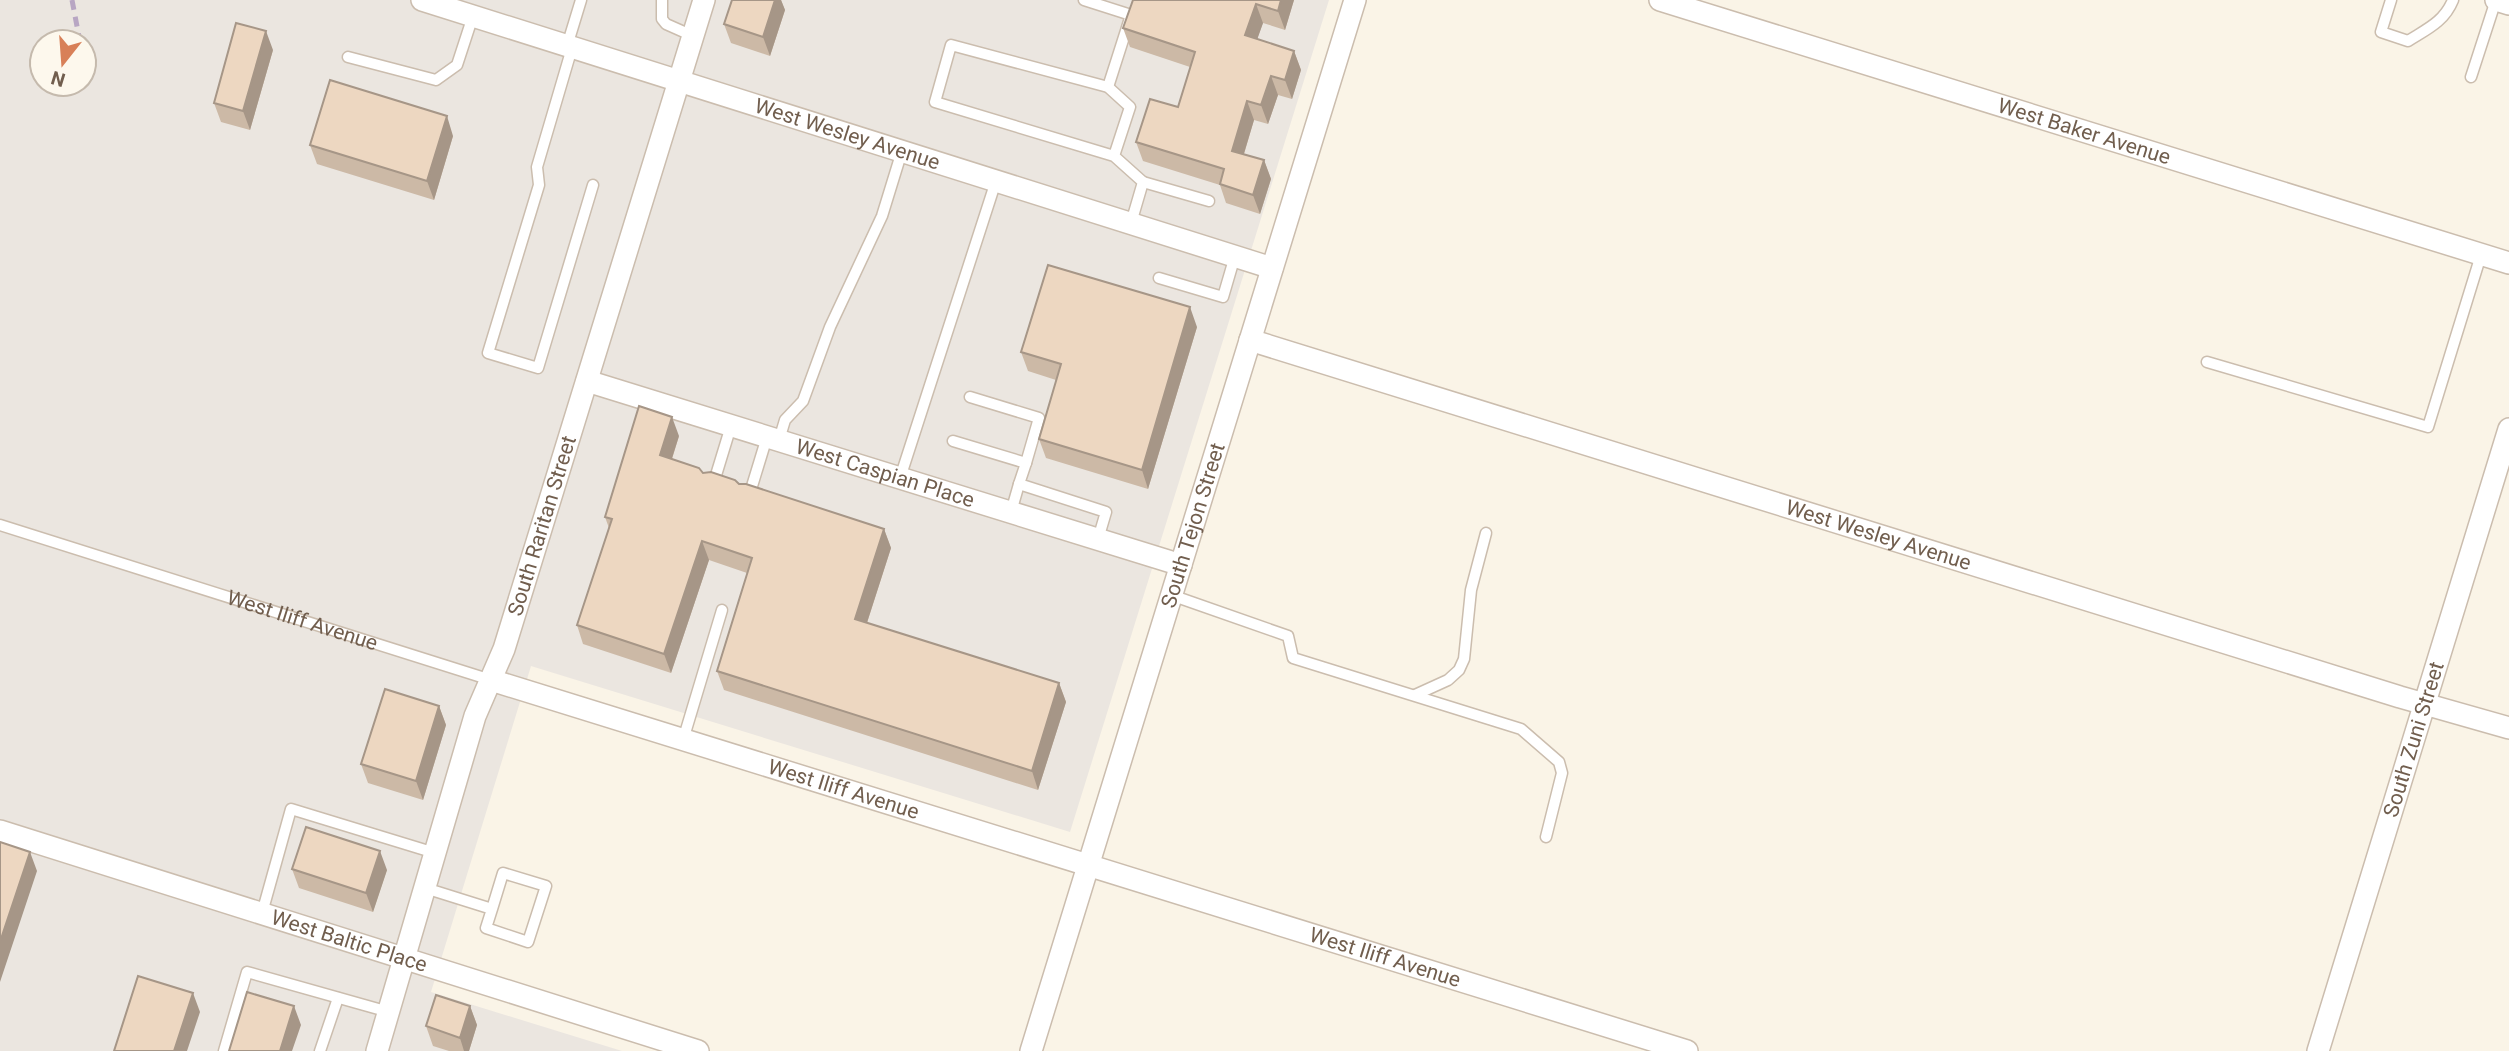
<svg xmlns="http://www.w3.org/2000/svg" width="2509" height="1051" viewBox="0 0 2509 1051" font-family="Roboto,sans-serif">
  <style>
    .industrial { fill: #ebe6e0; fill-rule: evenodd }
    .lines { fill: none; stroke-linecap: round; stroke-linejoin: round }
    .service-casing { stroke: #cbbdae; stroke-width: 13 }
    .minor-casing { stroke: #cbbdae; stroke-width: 24 }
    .service { stroke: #fff; stroke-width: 10 }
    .minor { stroke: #fff; stroke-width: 21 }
    .rail { stroke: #b8a6c3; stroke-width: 5; stroke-dasharray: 10 7; stroke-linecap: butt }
    .wall { fill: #ccb9a6 }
    .shaded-wall { fill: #a69687 }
    .building { fill: #edd7c1; stroke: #a69687; stroke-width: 2 }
    .labels { text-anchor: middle; stroke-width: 7; stroke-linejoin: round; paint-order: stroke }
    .street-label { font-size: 21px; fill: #715e4e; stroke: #fdf8ed }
  </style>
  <rect width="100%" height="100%" fill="#faf4e7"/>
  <path class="industrial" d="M0 0H1329L1070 832 531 666 431 992 622 1051H0ZM42 42H84V84H42Z"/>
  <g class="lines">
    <g class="service-casing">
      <g id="service">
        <path d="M662 0V19L666 24 693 36"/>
        <path d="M1084 0 1131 15 1108 87"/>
        <path d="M2391 0 2381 32 2408 41C2427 29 2444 22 2453 0"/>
        <path d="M567 46 581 0"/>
        <path d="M572 48 537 167 539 185 488 353 538 368 593 185"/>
        <path d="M348 57 436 80 457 65 473 16"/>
        <path d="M2471 77 2496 0"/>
        <path d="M1114 156 1130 107 1108 87 951 45 935 102 1114 156 1143 182 1131 223"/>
        <path d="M1143 182 1209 201"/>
        <path d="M1159 278 1223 297 1235 256"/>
        <path d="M2207 362 2428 427 2481 255"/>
        <path d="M970 397 1039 418 1026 463"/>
        <path d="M779 440 785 420 803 401 830 327 882 216 902 151"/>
        <path d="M953 441 1026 463 1019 484 1106 512 1098 539"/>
        <path d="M900 478 996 181"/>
        <path d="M713 485 731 426"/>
        <path d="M749 496 767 437"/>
        <path d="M1011 512 1019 484"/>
        <path id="s1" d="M0 525 491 680"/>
        <path d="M1171 595 1288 636 1293 658 1521 729 1559 762 1562 773 1546 837"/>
        <path d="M1415 695 1448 680 1459 670 1464 659 1471 590 1486 533"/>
        <path d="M683 740 722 610"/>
        <path d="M425 888 492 909 486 928 528 942 546 886 503 873 492 909"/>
        <path d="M262 913 291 809 435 853"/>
        <path d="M224 1051 247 972 389 1012"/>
        <path d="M320 1051 338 998"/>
      </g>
    </g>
    <g class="minor-casing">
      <g id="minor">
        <path id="s2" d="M422 0 1272 268"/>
        <path id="s3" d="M1660 0 2509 263"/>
        <path d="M2496 0 2509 4"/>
        <path id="s4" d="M1250 340 2400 697 2509 728"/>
        <path id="s5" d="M587 381 1181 565"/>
        <path id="s6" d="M491 680 1687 1051"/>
        <path id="s7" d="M0 831 698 1051"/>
        <path id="s8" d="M377 1051 475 716 504 649 704 0"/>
        <path id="s9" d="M1031 1051 1355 0"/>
        <path id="s10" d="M2318 1051 2509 429"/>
      </g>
    </g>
    <use href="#service" class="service"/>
    <use href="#minor" class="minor"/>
    <path class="rail" d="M72 0 80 42
      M84 61 88 79"/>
  </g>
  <path class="wall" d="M732 0H781L785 10 770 56 731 43 724 24Z
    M1133 0H1294L1285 30 1263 23 1257 39 1294 51 1301 70 1292 99 1278 95 1268 124 1254 120 1244 154 1264 160 1271 179 1260 214 1226 203 1220 185 1143 161 1136 142 1178 107 1190 67 1130 47 1123 28Z
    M273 50 250 130 221 122 214 103Z
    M453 136 434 200 317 164 310 145Z
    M1197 327 1148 489 1046 458 1039 439 1056 380 1028 371 1021 352Z
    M679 436 672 459 703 473 884 529 891 548 867 623 1059 683 1066 702 1038 790 724 690 717 671 747 573 709 560 671 673 583 644 577 625 609 528 605 517Z
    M439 706 446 725 423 800 368 783 361 764Z
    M292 869 387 870 373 912 299 888Z
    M470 1006 477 1025 469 1051H449L433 1046 426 1026Z"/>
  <path class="shaded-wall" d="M775 0H781L785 10 770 56 763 37Z
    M1281 0H1294L1285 30 1278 11Z
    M1256 4 1263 23 1252 54 1245 35Z
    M266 31 273 50 250 130 243 111Z
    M1294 51 1301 70 1292 99 1285 80Z
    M1271 76 1278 95 1268 124 1261 105Z
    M1247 101 1254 120 1239 170 1232 151Z
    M447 116 453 136 434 200 427 181Z
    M1264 160 1271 179 1260 214 1253 195Z
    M1190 307 1197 327 1148 489 1142 470Z
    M672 417 679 436 667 474 660 455Z
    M884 529 891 548 862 638 855 619Z
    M702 541 709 560 671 673 664 654Z
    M1059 683 1066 702 1038 790 1032 771Z
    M439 706 446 725 423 800 416 781Z
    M380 851 387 870 373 912 366 893Z
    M30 852 37 871 0 982V942Z
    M193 993 200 1012 187 1051H174Z
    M294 1006 301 1025 292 1051H280Z
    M470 1006 477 1025 469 1051H464L460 1038Z"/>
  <path class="building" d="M732 0H775L763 37 724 24Z
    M1133 0H1281L1278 11 1256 4 1245 35 1294 51 1285 80 1271 76 1261 105 1247 101 1232 151 1264 160 1253 195 1220 184 1224 169 1136 142 1150 99 1178 107 1195 52 1123 28Z
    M236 23 266 31 243 111 214 103Z
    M330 80 447 116 427 181 310 145Z
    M1048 265 1190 307 1142 470 1039 439 1061 364 1021 352Z
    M639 406 672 417 660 455 699 468 703 473 711 472 735 480 739 484H746L884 529 855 619 1059 683 1032 771 717 671 752 558 702 541 664 654 577 625 612 519 605 517Z
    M385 689 439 706 416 781 361 764Z
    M306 827 380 851 366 893 292 869Z
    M0 842 30 852 0 942Z
    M138 976 193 993 174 1051H114Z
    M247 992 294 1006 280 1051H229Z
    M436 995 470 1006 460 1038 426 1026Z"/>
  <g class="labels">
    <g class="street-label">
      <text dy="7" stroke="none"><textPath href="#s3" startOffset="444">West Baker Avenue</textPath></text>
      <text dy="7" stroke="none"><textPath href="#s2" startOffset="446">West Wesley Avenue</textPath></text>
      <text dy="7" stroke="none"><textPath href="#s5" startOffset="312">West Caspian Place</textPath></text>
      <text dy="7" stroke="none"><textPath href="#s9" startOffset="550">South Tejon Street</textPath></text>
      <text dy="7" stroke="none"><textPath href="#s8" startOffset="551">South Raritan Street</textPath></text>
      <text dy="7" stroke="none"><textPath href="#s4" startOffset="658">West Wesley Avenue</textPath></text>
      <text dy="7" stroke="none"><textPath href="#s1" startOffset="317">West Iliff Avenue</textPath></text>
      <text dy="7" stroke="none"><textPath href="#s10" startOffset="326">South Zuni Street</textPath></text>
      <text dy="7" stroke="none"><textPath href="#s6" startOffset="369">West Iliff Avenue</textPath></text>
      <text dy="7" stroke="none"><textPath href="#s7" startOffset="366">West Baltic Place</textPath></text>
      <text dy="7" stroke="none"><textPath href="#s6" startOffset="936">West Iliff Avenue</textPath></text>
    </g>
  </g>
  <g transform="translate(63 63) rotate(197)"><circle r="33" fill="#fdf8ed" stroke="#c5baad" stroke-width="2"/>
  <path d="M0-5L12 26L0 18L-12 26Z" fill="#d88058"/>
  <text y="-10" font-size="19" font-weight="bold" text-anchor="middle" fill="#715e4e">N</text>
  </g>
</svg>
